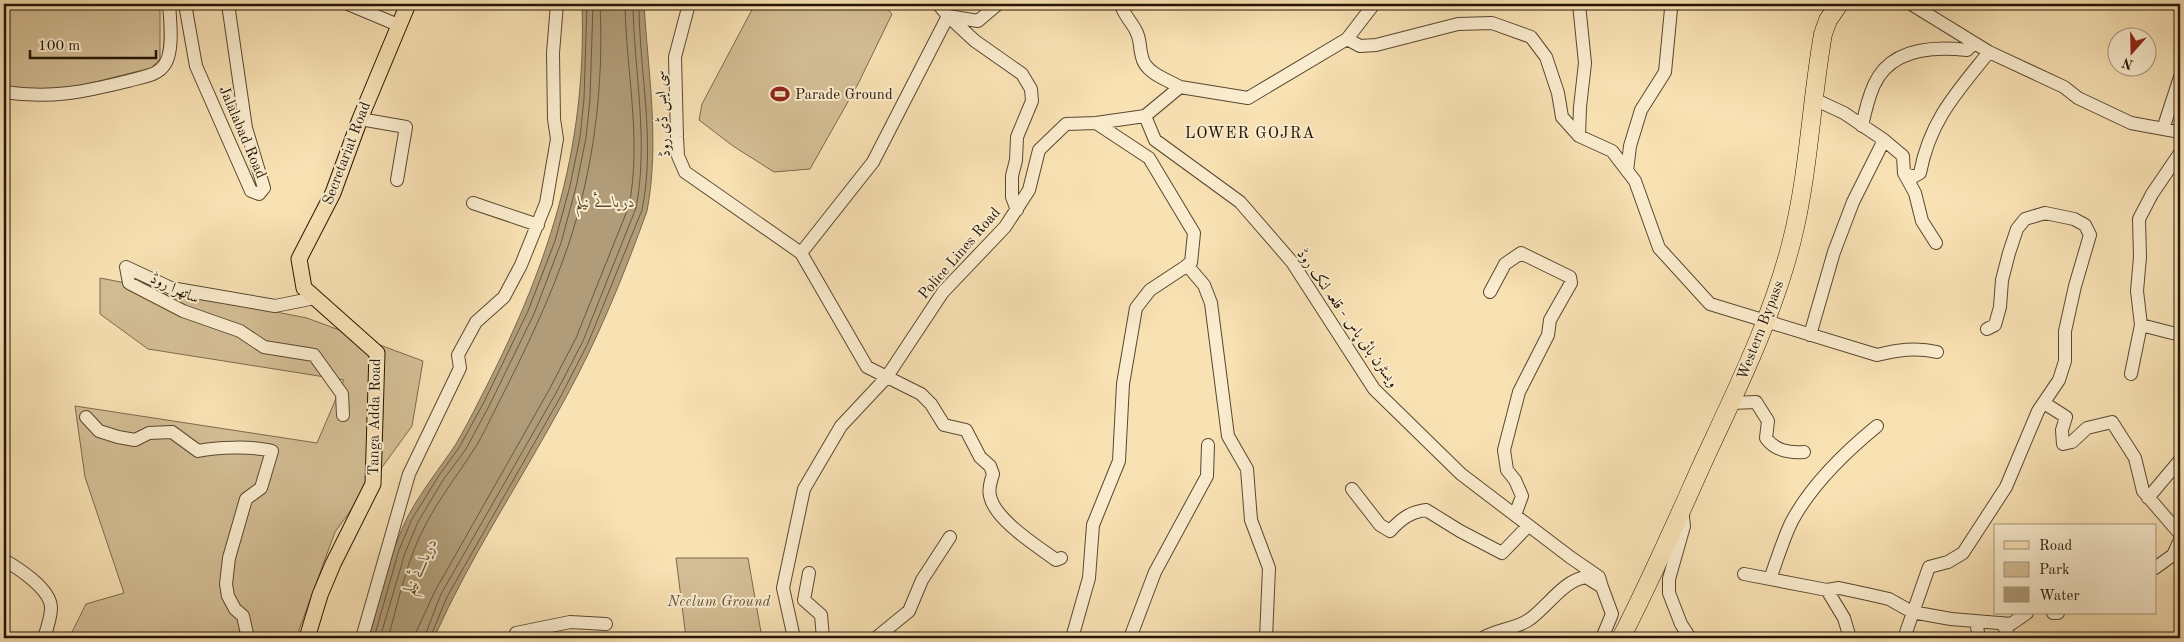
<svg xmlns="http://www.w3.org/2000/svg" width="2184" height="642" viewBox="0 0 2184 642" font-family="'Old Standard TT',Amiri,serif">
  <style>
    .green { fill: #d4be95; stroke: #7c6a4d }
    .water { fill: #b09c78; stroke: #78664a }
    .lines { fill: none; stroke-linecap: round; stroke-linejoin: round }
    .shore { stroke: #6a583e; stroke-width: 1 }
    .minor-casing { stroke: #594830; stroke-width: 14 }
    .major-casing { stroke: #241505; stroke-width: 17 }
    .highway-casing { stroke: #241505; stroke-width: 19 }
    .minor { stroke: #faecce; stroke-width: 12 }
    .major { stroke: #f8e1b3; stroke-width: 15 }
    .highway { stroke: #f8e1b3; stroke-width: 18 }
    .labels { text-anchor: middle; stroke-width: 4; stroke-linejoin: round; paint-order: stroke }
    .poi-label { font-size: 15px; fill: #241505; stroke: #faecce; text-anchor: start }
    .street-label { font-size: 15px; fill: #241505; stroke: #faecce }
    .park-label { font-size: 15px; font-style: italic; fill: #625037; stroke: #faecce }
    .neighbourhood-label { font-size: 16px; letter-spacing: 1px; fill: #241505; stroke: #faecce }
    .water-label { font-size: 16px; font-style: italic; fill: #5c4b33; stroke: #faecce }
  </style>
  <rect width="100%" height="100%" fill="#f8e1b3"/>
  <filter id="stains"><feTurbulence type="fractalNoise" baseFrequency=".004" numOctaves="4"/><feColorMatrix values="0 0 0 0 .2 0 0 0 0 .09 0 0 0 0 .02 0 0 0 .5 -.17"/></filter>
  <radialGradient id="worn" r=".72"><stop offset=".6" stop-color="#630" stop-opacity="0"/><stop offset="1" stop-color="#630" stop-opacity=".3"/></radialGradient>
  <path class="green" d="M4 4H160V59L151 68 75 87 36 92 4 86Z
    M755 4H883L892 14 858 84 810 169 774 172 733 146 699 120 702 104Z
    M100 278 307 318 423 361 412 426 335 532 296 638H252L243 626 235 638H69L86 604 124 593 85 477 75 406 317 443 344 380 148 349 100 314Z
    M676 558H748L762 638H686Z"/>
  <path class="water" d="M582 4H644C648 72 660 143 647 211 624 275 598 339 565 399 522 479 471 555 434 638H369C380 598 389 554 408 516 422 490 440 468 456 444 464 430 472 415 479 401 547 270 587 153 582 4Z"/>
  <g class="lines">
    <path class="shore" d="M374 638 399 550 412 519 438 477 460 446 484 402 528 311 555 241 570 186 580 137 584 99 587 4
      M380 638 405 553 418 522 443 480 466 449 490 404 534 314 561 243 576 187 586 138 590 99 593 4
      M388 638C399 600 407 558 426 524 439 499 456 477 471 454 481 440 488 423 496 408 523 355 549 302 568 246 594 169 604 85 600 4
      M416 638 417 630 435 591 549 390 576 338 629 206C642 139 626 71 625 4
      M424 638 441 594 556 393 583 341 636 208C649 141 634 72 633 4
      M430 638 447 597 561 396 588 343 642 210C656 141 639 72 639 4"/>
    <g class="minor-casing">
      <path id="minor" d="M185 4 196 66 251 191 259 194 264 188 246 128 228 4
        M348 4 398 25
        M689 4 675 57 677 137 678 156 685 172 801 253
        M938 4 948 16 873 162 801 253 867 367 921 394 931 404 944 425 966 430 980 457 990 466 993 474C991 481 988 488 990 496 995 520 1037 546 1056 560L1061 558
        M1121 4C1122 13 1132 22 1136 31 1141 40 1139 47 1142 57 1145 73 1168 80 1180 87
        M1911 4 1989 52 2064 87 2078 98 2131 123 2180 132
        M948 16 975 41 1022 74 1031 89 1032 101 1017 137 1016 160 1012 176V197L1017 210
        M948 16 978 21 998 4
        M1347 39 1360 46 1376 45 1458 24 1492 23 1531 37 1546 57 1558 93 1562 117 1579 136 1612 151 1635 181 1659 248 1710 304 1877 355C1897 350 1916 347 1937 352
        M4 92C50 99 84 92 128 81 141 77 158 76 165 64 174 51 170 19 169 4
        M1145 116 1155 140 1240 202 1292 262 1374 389 1461 474 1570 557 1599 577 1602 587
        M360 119 406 127 397 180
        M1862 126C1865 112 1868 98 1874 85 1890 49 1932 46 1967 50L1974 43
        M2163 129 2180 77
        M1579 136 1580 107 1585 63 1579 4
        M1884 140 1903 156 1904 173 1915 193 1922 221 1936 243
        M1627 171 1630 146 1641 110 1665 72 1671 9 1668 4
        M1904 173 1913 177 1920 173C1930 120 1957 92 1989 52
        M473 203 538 225
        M1187 265 1204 285 1211 303 1228 436 1247 469 1251 520 1269 568 1266 638
        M1490 292 1505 264 1521 253 1570 277 1571 283 1550 320 1548 335 1519 392 1504 450 1507 470 1515 480 1522 496 1515 515
        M315 298 275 306 171 288 126 267 129 283 183 311 240 331 264 347 314 355 342 394 343 415
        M2141 325 2137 291 2140 257 2139 219 2152 194 2180 153
        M1810 335 1834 252 1853 202 1884 140 1844 113 1814 99
        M2131 374 2141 325 2180 335
        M1731 403 1756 402 1768 421 1766 438C1775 451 1789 453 1804 452
        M2044 403 2066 417 2062 430 2063 444 2072 442 2087 428 2112 422 2135 458 2143 491 2180 534
        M86 417 99 431 118 437 135 440 149 433 172 432 198 451C216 447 254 446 272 451L261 488 246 499 229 558 226 584 228 596 235 609 243 616 248 638
        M1352 489 1380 525 1390 531C1401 519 1410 512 1426 510L1460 531 1502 553 1528 526
        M2148 498 2180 460
        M1682 509 1684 526 1669 579V593L1681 624 1690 638
        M4 560C18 568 51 589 51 608 51 617 47 629 44 638
        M2155 568 2173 555 2180 540
        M809 573 804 600 821 615 823 638
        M1744 574 1827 590 1839 588 1867 594 1889 599 1912 612 1951 619 2011 624 2027 613
        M1770 579C1777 560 1783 539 1792 521 1812 484 1844 453 1877 426
        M1827 590 1844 618 1850 638
        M2053 613H2058
        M1976 621 1979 638
        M2002 623 2010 638
        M362 638 409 474 460 368 458 355 476 322 504 297 521 265 546 203 557 139 554 119 553 53 557 4
        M518 638 516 633 570 622 606 624
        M794 638 783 588 804 489 841 426 886 378 943 292 1005 227 1029 190 1039 150 1066 124 1096 123 1145 116 1180 87 1248 98 1347 39 1374 4
        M876 638 909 611 922 580 950 537
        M1072 638 1089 578 1093 525 1119 461 1123 384 1136 308 1150 290 1191 263 1194 233 1149 158 1096 123
        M1130 638 1155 572 1207 476 1208 445
        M1483 638C1497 629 1517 629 1530 619 1548 606 1564 580 1586 577L1602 587 1612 614 1602 638
        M1904 638 1929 567 1948 562 1963 553 2006 487 2038 411 2059 380 2065 361V331L2075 286 2090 235 2085 225 2074 219 2045 213 2025 219 2017 229 2009 253 2002 280 2000 307 1995 325 1987 329"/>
    </g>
    <g class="major-casing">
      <path id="major" d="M307 638 320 595 333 564 373 484 377 353 304 288 299 259 333 193 360 119 408 4"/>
    </g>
    <g class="highway-casing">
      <path id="highway" d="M1621 638C1651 580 1677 520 1704 460 1737 389 1773 316 1792 240 1809 172 1811 102 1823 34L1828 20 1839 4"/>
    </g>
    <use href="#minor" class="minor"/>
    <use href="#major" class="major"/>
    <use href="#highway" class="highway"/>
  </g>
  <defs>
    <g id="stadium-bare" transform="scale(1.5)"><path d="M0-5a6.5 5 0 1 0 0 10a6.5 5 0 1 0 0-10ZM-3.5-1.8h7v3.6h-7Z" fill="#8f2418" stroke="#faecce" stroke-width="2.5" paint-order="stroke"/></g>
  </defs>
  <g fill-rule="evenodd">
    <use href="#stadium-bare" x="780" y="94"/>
  </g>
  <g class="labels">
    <g class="poi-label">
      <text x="795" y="99">Parade Ground</text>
    </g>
    <g class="street-label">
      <text transform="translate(662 114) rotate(-94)" y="5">سی ایس ڈی روڈ</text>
      <text transform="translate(243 132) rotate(67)" y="5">Jalalabad Road</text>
      <text transform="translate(346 153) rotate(-69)" y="5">Secretariat Road</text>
      <text transform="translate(959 253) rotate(-49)" y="5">Police Lines Road</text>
      <text transform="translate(175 288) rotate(25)" y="5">ساتھرا روڈ</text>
      <text transform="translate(1348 318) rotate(55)" y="5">ویسٹرن بائی پاس - قلعہ لنک روڈ</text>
      <text transform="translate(1760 330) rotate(-69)" y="5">Western Bypass</text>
      <text transform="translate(374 417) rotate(-89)" y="5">Tanga Adda Road</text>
    </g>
    <g class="park-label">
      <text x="719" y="606">Neelum Ground</text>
    </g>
    <g class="neighbourhood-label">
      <text x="1250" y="138">LOWER GOJRA</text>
    </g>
    <g class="water-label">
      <text x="605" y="207">دریائے نیلم</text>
      <text transform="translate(419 566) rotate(-65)" y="6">دریائے نیلم</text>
    </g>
  </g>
  <rect width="2184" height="642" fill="none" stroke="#f8e1b3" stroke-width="20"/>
  <rect x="5" y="5" width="2174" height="632" fill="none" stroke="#241505" stroke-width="2.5"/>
  <rect x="10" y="10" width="2164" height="622" fill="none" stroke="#241505"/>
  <rect x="1994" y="524" width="162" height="90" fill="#faecce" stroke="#a4967e"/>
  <rect x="2004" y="541" width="25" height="8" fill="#f8e1b3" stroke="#a4967e"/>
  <text x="2039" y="550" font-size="15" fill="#241505">Road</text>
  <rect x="2004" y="562" width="25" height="15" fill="#d4be95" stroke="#a4967e"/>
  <text x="2039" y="574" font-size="15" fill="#241505">Park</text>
  <rect x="2004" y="587" width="25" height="15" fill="#b09c78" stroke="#a4967e"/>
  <text x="2039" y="600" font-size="15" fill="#241505">Water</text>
  <g transform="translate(2132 52) rotate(200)"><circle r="24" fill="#faecce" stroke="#a4967e"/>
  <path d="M0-4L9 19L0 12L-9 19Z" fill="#8f2418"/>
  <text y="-8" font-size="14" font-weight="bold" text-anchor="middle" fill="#241505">N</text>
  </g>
  <path d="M30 50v8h126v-8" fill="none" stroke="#241505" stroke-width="2.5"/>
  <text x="38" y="50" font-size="15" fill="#241505" stroke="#faecce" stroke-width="4" paint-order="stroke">100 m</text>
  <rect width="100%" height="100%" filter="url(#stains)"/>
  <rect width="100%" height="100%" fill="url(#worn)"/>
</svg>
